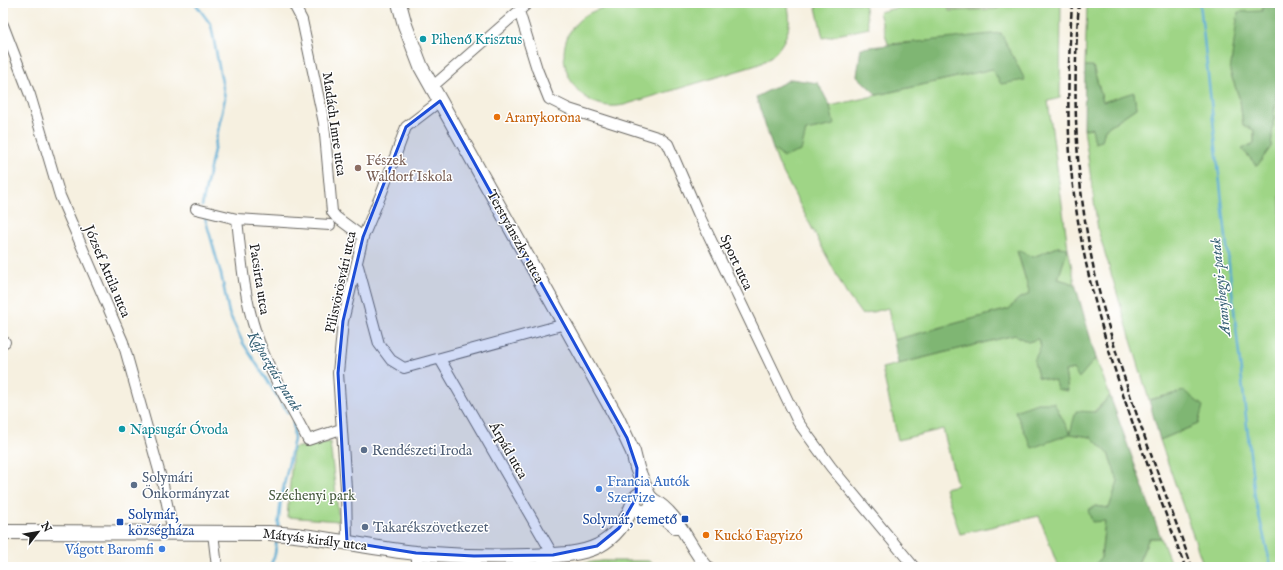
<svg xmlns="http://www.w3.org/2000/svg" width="1283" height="570" viewBox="0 0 1283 570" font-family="'IM FELL English',serif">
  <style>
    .green { fill: #9fd586; stroke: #5e7851; fill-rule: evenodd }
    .forest { fill: #7fb673; stroke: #4e6948 }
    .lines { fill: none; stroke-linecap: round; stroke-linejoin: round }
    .stream { stroke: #56aad2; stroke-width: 2.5 }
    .minor-casing { stroke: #686661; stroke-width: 12 }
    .tertiary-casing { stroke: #686661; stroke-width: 14 }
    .secondary-casing { stroke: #686661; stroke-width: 16 }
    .minor { stroke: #fff; stroke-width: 10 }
    .tertiary { stroke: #fff; stroke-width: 12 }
    .secondary { stroke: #fff; stroke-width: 14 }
    .rail { stroke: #1c1c1c; stroke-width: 2.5; stroke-dasharray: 6 3; stroke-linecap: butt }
    .marked { fill: #1d4ed8; fill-opacity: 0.2; stroke: #1d4ed8; stroke-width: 3; stroke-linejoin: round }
    .culture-dot { fill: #0f9aa8; stroke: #fff; stroke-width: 1.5 }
    .food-dot { fill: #e8710a; stroke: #fff; stroke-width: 1.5 }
    .education-dot { fill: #8d6e63; stroke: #fff; stroke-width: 1.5 }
    .service-dot { fill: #5c6f8a; stroke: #fff; stroke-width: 1.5 }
    .shop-dot { fill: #3f7fe0; stroke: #fff; stroke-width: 1.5 }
    .transit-dot { fill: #1a4fb4; stroke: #fff; stroke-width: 1.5 }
    .labels { text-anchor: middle; stroke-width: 3; stroke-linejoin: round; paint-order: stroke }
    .culture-label { font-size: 14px; fill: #0d838f; stroke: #fff; text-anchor: start }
    .food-label { font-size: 14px; fill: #c56008; stroke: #fff; text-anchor: start }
    .street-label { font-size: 14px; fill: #1c1c1c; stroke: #fff }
    .education-label { font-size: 14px; fill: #785e54; stroke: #fff; text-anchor: start }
    .service-label { font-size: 14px; fill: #4e5e75; stroke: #fff; text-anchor: start }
    .shop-label { font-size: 14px; fill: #366cbe; stroke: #fff; text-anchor: start }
    .park-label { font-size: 14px; fill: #4a5d41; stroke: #fff }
    .transit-label { font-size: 14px; fill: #164399; stroke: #fff; text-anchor: start }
    .water-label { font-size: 15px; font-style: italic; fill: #396377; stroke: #fff }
  </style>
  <rect width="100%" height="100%" fill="#fff"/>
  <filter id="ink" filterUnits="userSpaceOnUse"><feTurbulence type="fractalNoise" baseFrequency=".025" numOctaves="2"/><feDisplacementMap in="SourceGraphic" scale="8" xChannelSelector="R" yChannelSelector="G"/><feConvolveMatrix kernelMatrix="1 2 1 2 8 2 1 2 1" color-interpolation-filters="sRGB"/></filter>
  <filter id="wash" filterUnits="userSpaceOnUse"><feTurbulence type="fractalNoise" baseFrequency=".012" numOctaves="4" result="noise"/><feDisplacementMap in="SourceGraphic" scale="16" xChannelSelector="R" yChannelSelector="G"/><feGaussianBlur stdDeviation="0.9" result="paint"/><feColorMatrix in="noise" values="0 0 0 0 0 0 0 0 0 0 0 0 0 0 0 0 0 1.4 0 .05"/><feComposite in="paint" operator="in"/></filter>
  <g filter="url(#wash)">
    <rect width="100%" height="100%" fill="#f6f0e0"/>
    <path class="green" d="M620 3H787C795 29 782 54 757 65L624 105C573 116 542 48 583 17 594 9 608 7 620 3Z
      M815 3H864L869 28 823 38Z
      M917 3H948L949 11 995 9 1001 8V3H1061L1060 98 1048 101 1068 248 1075 284 1058 279 1068 248 1058 247 1033 257 1017 251 1030 294 1018 299 1009 309 894 340 888 308 862 315 846 293 778 163 773 149 783 157 806 131 833 125 830 106 992 69 1001 33 955 39 888 44 879 12Z
      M950 3H999V7L950 9Z
      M1087 3H1264L1262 11 1230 72 1240 100 1243 125 1254 130V143L1243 149 1271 147 1280 57V567H1204L1160 440 1198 424 1184 391 1149 400 1098 230 1084 129 1092 128 1105 129 1136 108 1134 93 1103 102 1093 67 1085 66Z
      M1015 335 1028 342 1038 339 1041 346 1034 361 1068 391 1065 371 1074 369 1079 377 1096 358 1110 396 1071 434 1091 437 1108 453 1118 481 1109 508 1095 506 1105 521 1101 558 1092 567H1058L1039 516 960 534 945 488 957 485 943 429 898 440 882 368ZM1021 410 1033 448 1015 411Z
      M330 442 339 521 287 517 293 448Z
      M1149 538H1161L1172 567H1144L1138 564Z
      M603 561H648L662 567H550Z"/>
    <path class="forest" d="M1264 3H1280V57L1271 147 1257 166 1242 149 1254 143V130L1243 125 1240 100 1230 72 1238 12 1262 11Z
      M1001 33 1025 80 1001 84 992 69 877 95 857 76 861 48Z
      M1085 66H1093L1103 102 1134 92 1136 108 1105 129 1102 141 1095 143 1092 128 1084 129Z
      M791 79 818 83 830 106 834 125 806 131 801 151 783 157 773 149 756 97Z
      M1058 247 1068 248 1058 279 1075 284 1096 358 1079 378 1073 369 1065 371 1068 391 1057 389 1055 381 1038 377 1034 361 1041 346 1038 339 1028 342 1015 335 898 364 894 340 1009 309 1018 299 1030 294 1017 250 1033 257Z
      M1184 391 1203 406 1198 424 1160 440 1149 400Z
      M1110 396 1161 538H1149L1138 563 1144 567H1092L1101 558 1105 521 1092 522 1088 510 1095 506 1109 508 1118 481 1108 453 1091 437 1070 434 1032 448 1015 411 1037 403H1054L1070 433 1076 411 1095 412Z"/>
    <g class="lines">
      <path class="stream" d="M195 3 211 25 225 98 202 206
        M1200 3 1255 498 1271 567
        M204 214 221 274 229 313 243 343 288 413
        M278 528 281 499 294 439 293 421
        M270 567 275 554 277 537"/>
    </g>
  </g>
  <g filter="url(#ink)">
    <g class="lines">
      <g class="minor-casing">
        <path id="minor" d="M293 3 302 20 324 123 332 212 336 217 363 237
          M519 11 537 69 549 99 569 109 660 138 668 144 698 213 798 422 831 467 914 567
          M3 25 30 95 60 196 123 342 163 485 173 532
          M432 87 528 3
          M196 209 237 219 330 225
          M237 219C241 257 244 297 256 333 268 370 290 405 308 440L341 429
          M358 266 379 344 391 360 404 368 565 324
          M3 342H5
          M440 359 553 555
          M213 533 217 567
          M347 542 346 488 338 373 343 321 363 237 382 192 406 127 440 101
          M416 553 418 567"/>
      </g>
      <g class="tertiary-casing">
        <path id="tertiary" d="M651 498C681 515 686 543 707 567
          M646 512 662 517 676 528"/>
      </g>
      <g class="secondary-casing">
        <path id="secondary" d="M399 3 405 25 421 67 617 418 633 452 637 468 648 495
          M634 503a9 9 0 1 1 18 0a9 9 0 1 1-18 0Z
          M3 532 269 533C319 535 367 548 416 553 454 556 492 557 529 556 551 555 578 556 598 546 615 537 627 520 634 502"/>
      </g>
      <use href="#minor" class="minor"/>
      <use href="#tertiary" class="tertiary"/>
      <use href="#secondary" class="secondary"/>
      <path class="rail" d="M1072 3C1068 71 1065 140 1076 208 1094 332 1143 450 1185 567
        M1079 3C1071 104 1076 205 1102 303 1126 393 1161 480 1192 567"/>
    </g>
  </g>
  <path class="marked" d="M440 101 627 438 637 468 636 498 619 528 597 546 553 555 474 556 416 553 347 542 338 373 343 321 363 237 406 127Z"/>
  <g class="culture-dot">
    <circle cx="423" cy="39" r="4"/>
    <circle cx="122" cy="429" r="4"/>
  </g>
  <g class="food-dot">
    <circle cx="497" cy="117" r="4"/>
    <circle cx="706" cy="535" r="4"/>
  </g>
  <circle class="education-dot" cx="358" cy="168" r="4"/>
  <g class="service-dot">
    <circle cx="364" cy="450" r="4"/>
    <circle cx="134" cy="485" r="4"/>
    <circle cx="365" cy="527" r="4"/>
  </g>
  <g class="shop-dot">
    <circle cx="599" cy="489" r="4"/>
    <circle cx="162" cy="549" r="4"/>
  </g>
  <g class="transit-dot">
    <rect x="681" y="515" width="8" height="8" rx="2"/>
    <rect x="116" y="518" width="8" height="8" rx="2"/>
  </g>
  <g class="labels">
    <g class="culture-label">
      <text x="431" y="44">Pihenő Krisztus</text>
      <text x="130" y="434">Napsugár Óvoda</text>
    </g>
    <g class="food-label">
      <text x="505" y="122">Aranykorona</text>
      <text x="714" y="540">Kuckó Fagyizó</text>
    </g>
    <g class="street-label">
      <text transform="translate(335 124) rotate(82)" y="5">Madách Imre utca</text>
      <text transform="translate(516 236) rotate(61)" y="5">Terstyánszky utca</text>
      <text transform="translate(737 262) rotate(65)" y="5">Sport utca</text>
      <text transform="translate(108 271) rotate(67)" y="5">József Attila utca</text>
      <text transform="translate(260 279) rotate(81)" y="5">Pacsirta utca</text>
      <text transform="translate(340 282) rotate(-78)" y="5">Pilisvörösvári utca</text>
      <text transform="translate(509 450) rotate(60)" y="5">Árpád utca</text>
      <text transform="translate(315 539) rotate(7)" y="5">Mátyás király utca</text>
    </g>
    <g class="education-label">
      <text x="366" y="165">Fészek<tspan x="366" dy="16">Waldorf Iskola</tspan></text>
    </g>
    <g class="service-label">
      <text x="372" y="455">Rendészeti Iroda</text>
      <text x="142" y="482">Solymári<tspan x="142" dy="16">Önkormányzat</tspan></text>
      <text x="373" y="532">Takarékszövetkezet</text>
    </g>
    <g class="shop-label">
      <text x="607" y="486">Francia Autók<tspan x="607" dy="16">Szervize</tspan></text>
      <text x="154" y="554" text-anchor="end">Vágott Baromfi</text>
    </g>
    <g class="park-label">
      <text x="312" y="500">Széchenyi park</text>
    </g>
    <g class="transit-label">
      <text x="128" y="519">Solymár,<tspan x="128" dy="16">községháza</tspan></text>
      <text x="677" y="524" text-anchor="end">Solymár, temető</text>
    </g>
    <g class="water-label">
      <text transform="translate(1220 287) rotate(-96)" y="5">Aranyhegyi-patak</text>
      <text transform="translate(275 371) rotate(59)" y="5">Káposztás-patak</text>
    </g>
  </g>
  <rect width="1283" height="570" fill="none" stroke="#fff" stroke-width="16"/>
  <g transform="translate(38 532) rotate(59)" stroke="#ffffff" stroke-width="3" paint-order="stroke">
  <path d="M0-3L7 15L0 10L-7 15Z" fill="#1c1c1c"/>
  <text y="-6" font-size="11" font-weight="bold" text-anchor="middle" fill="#1c1c1c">N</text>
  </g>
</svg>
